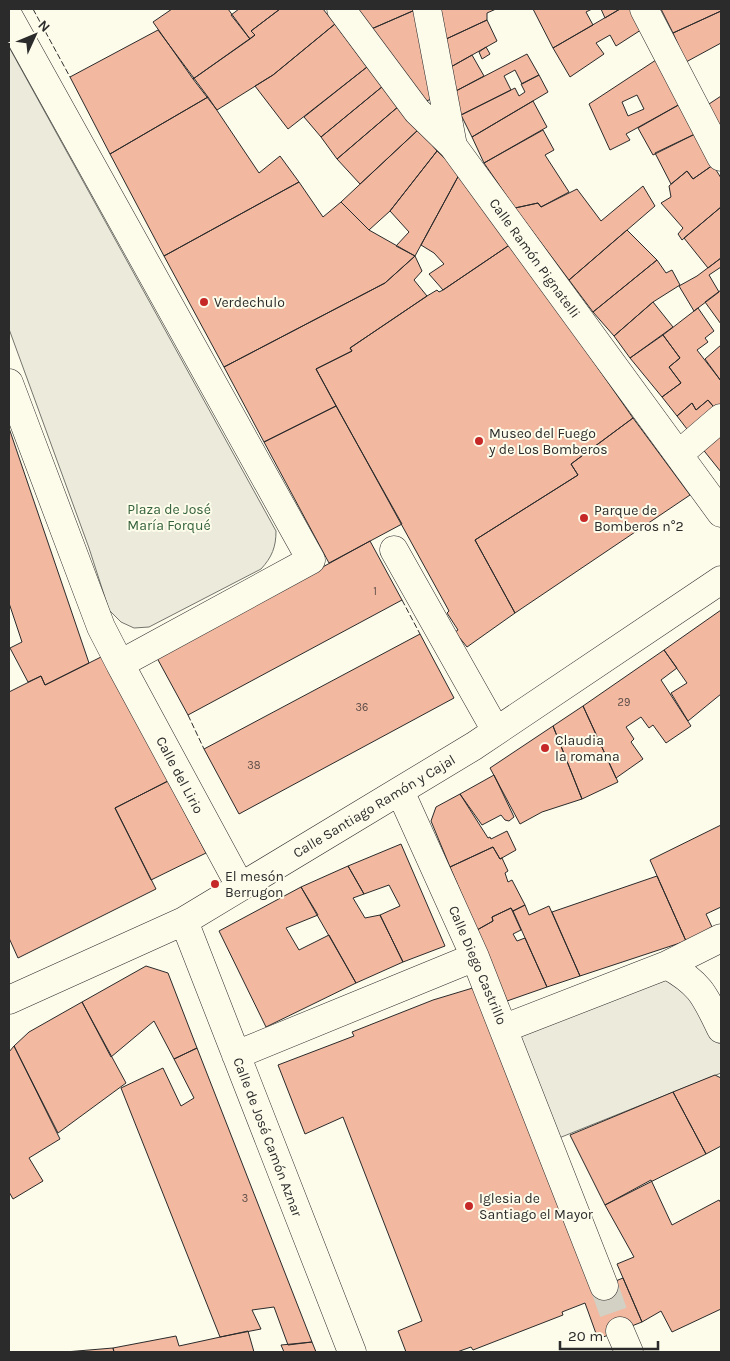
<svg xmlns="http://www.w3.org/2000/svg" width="730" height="1361" viewBox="0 0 730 1361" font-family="Karla,sans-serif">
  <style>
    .green { fill: #ecebdb; stroke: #74746e }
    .parking { fill: #eceadb; stroke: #74746e }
    .building { fill: #f2b8a0; stroke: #2b2b2b; fill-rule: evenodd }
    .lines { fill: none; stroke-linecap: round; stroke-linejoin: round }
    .street-tunnel { stroke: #d3d1c4; stroke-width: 28; stroke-dasharray: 28 14; stroke-linecap: butt }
    .street-casing { stroke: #2b2b2b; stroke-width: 29 }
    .street { stroke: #fdfbea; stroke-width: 28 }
    .fence { stroke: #2b2b2b; stroke-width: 1; stroke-dasharray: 6 2.5; stroke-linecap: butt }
    .poi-dot { fill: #c62828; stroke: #fdfbea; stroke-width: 2 }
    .labels { text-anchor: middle; stroke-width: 4; stroke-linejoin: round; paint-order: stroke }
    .number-label { font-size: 11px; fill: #5d4e48 }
    .street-label { font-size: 14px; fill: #2b2b2b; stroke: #fdfbea }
    .poi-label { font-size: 14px; fill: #2b2b2b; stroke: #fdfbea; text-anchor: start }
    .park-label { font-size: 14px; fill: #34623c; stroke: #fdfbea }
  </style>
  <rect width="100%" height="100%" fill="#fdfbea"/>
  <path class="green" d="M9 47 276 531C276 547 272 557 261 569L149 627 134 628 121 622 109 610 89 548 9 329Z"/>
  <path class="parking" d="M667 965 703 992 721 1029V1073L549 1142 505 1028Z"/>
  <path class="building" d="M172 9H228L250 39 193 79 153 22Z
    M239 9H280L251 31 255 35 250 39 231 15Z
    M280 9H323L335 24 273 75 217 110 193 79 255 35 251 31Z
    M355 9H415V10L369 30Z
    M439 9H496L487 13V20L444 40Z
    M533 9H592L586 12 593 25 553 48Z
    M601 9H620L605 18Z
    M620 9H634L644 28 616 46 610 35 596 43 604 54 570 77 553 48Z
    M661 9H721V11L673 33Z
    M415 10 437 97 421 103 369 30Z
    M721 11V43L686 62 673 33Z
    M487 20 497 41 449 68 444 40Z
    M335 24 367 67 288 129 255 86 273 75Z
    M158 30 208 97 110 154 70 77Z
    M486 47 490 54 482 59 479 52Z
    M527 54 539 75 522 84 515 70 504 76 511 90 461 115 454 92Z
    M472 55 484 76 454 92 449 68Z
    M659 58 682 103 626 134 630 140 610 150 589 104ZM637 95 644 109 628 116 622 102Z
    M367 67 383 86 321 137 304 117Z
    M539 75 548 92 472 137 461 115 515 88 519 96 525 92 521 84Z
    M383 86 399 106 337 159 321 137Z
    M721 96V138L706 106Z
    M208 97 259 173 280 156 299 182 164 256 110 154Z
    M533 101 547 127 484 163 472 137Z
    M682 103 697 133 653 155 638 128Z
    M399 106 419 129 360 184 337 159Z
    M419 129 437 151 390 211 369 230 341 202Z
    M543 130 554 150 545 155 569 192 541 207 538 203 515 208 484 163Z
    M697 133 713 165 693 179 687 171 671 184 655 153Z
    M437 151 460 173 415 256 396 246 409 232 390 211Z
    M713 165 721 178V207L682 240 678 234 683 228 661 203 671 197 669 186 687 171 693 179Z
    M460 173 511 244 443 290 429 274 444 264 434 253 421 245Z
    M299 182 323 217 341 202 369 230 415 256 385 283 224 367 164 256Z
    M643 186 655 206 569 280 515 208 538 203 541 207 577 189 601 221Z
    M721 207V258L708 268 684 238Z
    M627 230 657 260 593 312 569 280Z
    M511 244 633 418 571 464 578 475 475 540 515 613 467 647 455 632 458 630 447 613 449 611 316 369 352 351 350 348 427 296 437 290 439 292 443 290Z
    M415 256 422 271 414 280 427 296 350 348 352 351 316 369 336 406 264 442 224 367 385 283Z
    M721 258V267L709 275 719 292 694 311 679 286 697 276Z
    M657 260 666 273 672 270 680 285 653 302 614 336 593 312Z
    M721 290V324L705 302Z
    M653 302 673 327 630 358 614 336Z
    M698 308 714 331 705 338 708 342 697 350 721 381V408L717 411 708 400 696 410 692 403 677 416 662 397 681 383 669 367 680 358 663 335Z
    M663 335 680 358 669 367 681 383 662 397 630 358Z
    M721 345V381L705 359Z
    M708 400 717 411 690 433 677 416 692 403 696 410Z
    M336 406 402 524 329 563 264 442Z
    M633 418 690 495 515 613 475 540 578 475 571 464Z
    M9 428 89 663 45 685 41 676 28 682 10 648 22 642 9 603Z
    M721 429V472L701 447Z
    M370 541 402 600 188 715 157 658Z
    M721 610V694L688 721 671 693 687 683 664 650Z
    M420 634 454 698 239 814 204 749Z
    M664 650 677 668 661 680 691 726 666 743 653 725 649 728 641 717 626 727 634 739 631 742 643 759 616 778 583 706Z
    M105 655 168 781 115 808 156 889 18 958 9 938V692L41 676 45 685Z
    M583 706 618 782 582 799 553 726Z
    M553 726 582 799 542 812 520 824 490 768Z
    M494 775 514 817 509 821 505 820 501 815 482 825 460 794Z
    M168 781 206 853 151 880 115 808Z
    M460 794 488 838 490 837 491 839 507 831 516 850 500 859 493 847 450 867 431 821 436 807Z
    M721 825V907L706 914 712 927 686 941 650 860Z
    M401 844 445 946 403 962 380 915 400 906 389 885 364 894 348 866Z
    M493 847 500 859 502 858 508 871 505 873 508 882 512 880 525 905 513 911 511 908 492 917 493 921 477 930 450 867Z
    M348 866 364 894 353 898 365 918 380 915 403 962 356 983 301 887Z
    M657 876 686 941 580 976 552 912Z
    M301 887 318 915 286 928 299 950 329 935 356 983 266 1027 219 931Z
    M525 905 529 915 549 906 580 976 547 987 513 911Z
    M511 908 521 930 513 934 517 941 525 938 547 987 507 1001 477 930 493 921 492 917Z
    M146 966 168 973 197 1048 174 1059 154 1021 111 1057 82 1002Z
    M476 987 596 1289 623 1278 642 1322 598 1339 585 1303 562 1312 563 1315 473 1350 471 1347 457 1352H406L398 1331 422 1321 343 1117 305 1134 278 1065 354 1036 352 1032 433 1000Z
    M82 1002 126 1083 58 1133 14 1046 29 1032Z
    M14 1046 60 1139 29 1158 43 1181 13 1199 9 1192V1052Z
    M197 1048 312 1342 288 1345 274 1307 252 1310 261 1329 220 1337 121 1088 163 1068 181 1106 194 1098 174 1059Z
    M715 1075 721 1078V1146L706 1154 673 1092Z
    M673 1092 706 1154 605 1205 570 1135Z
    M651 1180 672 1225 719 1200 721 1203V1309L672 1332 661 1311 642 1322 617 1264 634 1257 605 1205Z
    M248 1331 254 1352H114L113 1348 176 1336 179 1346Z
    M312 1342 316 1352H284L281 1345Z
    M113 1348 114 1352H65Z"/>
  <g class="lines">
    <path class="street-tunnel" d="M604 1286 620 1331"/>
    <g class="street-casing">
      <path id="street" d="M341 9 417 111 453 146 721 513
        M427 9 453 146
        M644 9 721 157
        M9 17 311 560 120 664 101 627 9 383
        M679 454 721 418
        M394 550 496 731
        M120 664 240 886
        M400 791 475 957 604 1286
        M184 921 352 1352
        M667 965 721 938
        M9 1000 184 921 474 746 721 580
        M505 1028 667 965C701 984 705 996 721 1029
        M236 1055 475 957
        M620 1331 629 1352"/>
    </g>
    <use href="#street" class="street"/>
    <path class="fence" d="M33 9 70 77
      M402 600 420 634
      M188 715 204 749"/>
  </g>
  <g class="poi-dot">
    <circle cx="204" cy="302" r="5"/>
    <circle cx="479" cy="441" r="5"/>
    <circle cx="584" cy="518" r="5"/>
    <circle cx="545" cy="748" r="5"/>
    <circle cx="215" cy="884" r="5"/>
    <circle cx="469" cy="1206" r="5"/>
  </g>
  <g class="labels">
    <g class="number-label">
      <text x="375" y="595">1</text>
      <text x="624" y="706">29</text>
      <text x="362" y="711">36</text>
      <text x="254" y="769">38</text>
      <text x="245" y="1202">3</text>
    </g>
    <g class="street-label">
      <text transform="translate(535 258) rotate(54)" y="5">Calle Ramón Pignatelli</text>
      <text transform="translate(180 775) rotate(62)" y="5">Calle del Lirio</text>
      <text transform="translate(374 806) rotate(-31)" y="5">Calle Santiago Ramón y Cajal</text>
      <text transform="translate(478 965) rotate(67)" y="5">Calle Diego Castrillo</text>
      <text transform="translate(268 1137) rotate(69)" y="5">Calle de José Camón Aznar</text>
    </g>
    <g class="poi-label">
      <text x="214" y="307">Verdechulo</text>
      <text x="489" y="438">Museo del Fuego<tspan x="489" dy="16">y de Los Bomberos</tspan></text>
      <text x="594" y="515">Parque de<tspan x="594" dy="16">Bomberos n°2</tspan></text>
      <text x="555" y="745">Claudia<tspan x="555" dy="16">la romana</tspan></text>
      <text x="225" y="881">El mesón<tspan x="225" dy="16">Berrugon</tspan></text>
      <text x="479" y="1203">Iglesia de<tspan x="479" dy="16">Santiago el Mayor</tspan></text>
    </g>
    <g class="park-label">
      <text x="169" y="514">Plaza de José<tspan x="169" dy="16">María Forqué</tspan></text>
    </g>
  </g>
  <rect width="730" height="1361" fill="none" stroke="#2b2b2b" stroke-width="20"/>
  <g transform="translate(35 35) rotate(46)" stroke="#fdfbea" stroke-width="4" paint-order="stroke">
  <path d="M0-4L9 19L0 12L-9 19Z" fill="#2b2b2b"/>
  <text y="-8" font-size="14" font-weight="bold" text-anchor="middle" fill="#2b2b2b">N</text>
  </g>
  <path d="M560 1341v8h98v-8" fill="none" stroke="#2b2b2b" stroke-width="2.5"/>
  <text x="568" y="1341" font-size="15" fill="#2b2b2b" stroke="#fdfbea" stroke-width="4" paint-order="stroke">20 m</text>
</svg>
